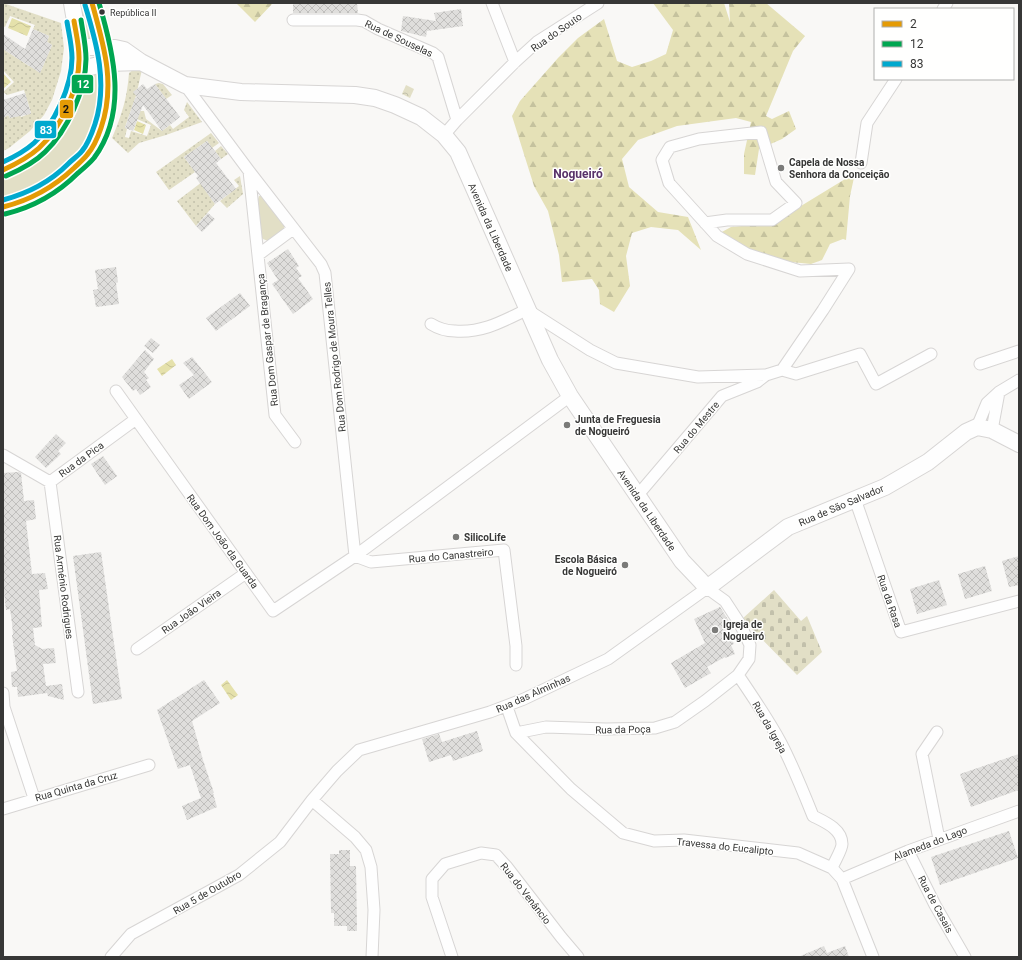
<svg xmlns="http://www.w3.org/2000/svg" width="1022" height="960" viewBox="0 0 1022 960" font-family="Roboto,sans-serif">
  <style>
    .grass { fill: #e2dfc6 }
    .forest { fill: url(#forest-firs) }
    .cemetery { fill: url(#cemetery-stones) }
    .park { fill: url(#park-crowns) }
    .garden { fill: url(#garden-dots) }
    .water { fill: url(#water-waves) }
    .building { fill: url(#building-cross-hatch) }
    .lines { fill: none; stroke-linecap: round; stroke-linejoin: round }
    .street-casing { stroke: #d7d5d4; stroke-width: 13 }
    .secondary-casing { stroke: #d7d5d4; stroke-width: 18 }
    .street { stroke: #fefefe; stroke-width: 11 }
    .secondary { stroke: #fefefe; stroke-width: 16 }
    .bus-1-casing { stroke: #fffffe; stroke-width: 8 }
    .bus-2-casing { stroke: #fffffe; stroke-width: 8 }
    .bus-3-casing { stroke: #fffffe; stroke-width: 8 }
    .bus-1 { stroke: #e49b05; stroke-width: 5 }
    .bus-2 { stroke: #00a651; stroke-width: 5 }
    .bus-3 { stroke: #00a9ce; stroke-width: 5 }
    .bus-dot { fill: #373736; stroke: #fffffe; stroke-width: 1.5 }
    .poi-dot { fill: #7b7b79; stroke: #fffffe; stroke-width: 1.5 }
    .labels { text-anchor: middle; stroke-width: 3; stroke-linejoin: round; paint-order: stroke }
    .bus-label { font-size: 9px; fill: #373736; stroke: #fffffe; text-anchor: start }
    .street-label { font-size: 10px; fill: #373736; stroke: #fffffe }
    .poi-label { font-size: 10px; font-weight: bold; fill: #373736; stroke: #fffffe; text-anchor: start }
    .quarter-label { font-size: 12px; font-weight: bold; fill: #58326a; stroke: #fffffe }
    .line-badge { stroke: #fffffe; stroke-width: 1.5 }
    .badge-label { font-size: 11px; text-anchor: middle; font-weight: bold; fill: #fff }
    .pale-badge-label { font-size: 11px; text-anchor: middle; font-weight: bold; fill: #111 }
  </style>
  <defs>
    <pattern id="forest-firs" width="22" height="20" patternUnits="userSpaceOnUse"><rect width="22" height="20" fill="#e5e1b7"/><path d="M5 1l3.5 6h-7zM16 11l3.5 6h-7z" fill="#c5c29e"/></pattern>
    <pattern id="cemetery-stones" width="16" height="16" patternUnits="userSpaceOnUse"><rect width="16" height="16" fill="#e2dfc6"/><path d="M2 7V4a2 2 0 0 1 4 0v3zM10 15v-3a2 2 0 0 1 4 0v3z" fill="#c2c0ab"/></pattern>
    <pattern id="park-crowns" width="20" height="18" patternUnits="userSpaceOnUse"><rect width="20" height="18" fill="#e2dfc6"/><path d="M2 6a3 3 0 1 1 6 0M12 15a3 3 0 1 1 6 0" fill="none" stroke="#c2c0ab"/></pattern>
    <pattern id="garden-dots" width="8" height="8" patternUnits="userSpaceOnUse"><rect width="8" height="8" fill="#e2dfc6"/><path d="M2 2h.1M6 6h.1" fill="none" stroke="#c2c0ab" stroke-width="1.8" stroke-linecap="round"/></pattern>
    <pattern id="water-waves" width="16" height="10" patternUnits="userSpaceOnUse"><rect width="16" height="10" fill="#e5e1ab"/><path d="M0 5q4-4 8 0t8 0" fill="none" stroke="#c5c294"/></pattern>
    <pattern id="building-cross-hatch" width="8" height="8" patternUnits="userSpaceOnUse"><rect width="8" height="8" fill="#dfdedc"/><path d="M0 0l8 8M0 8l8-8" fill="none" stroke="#c0bfbd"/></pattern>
  </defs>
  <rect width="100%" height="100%" fill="#f9f8f6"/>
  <path class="grass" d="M77 3H85L97 40 84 42Z
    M101 69 102 101 97 121 85 144 72 161 49 183 3 201V177L34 158 85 71Z
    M259 196H263L284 225V230L268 241 263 239 261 237 258 199Z"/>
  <path class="forest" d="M236 3H273L255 22Z
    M653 3H724L730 22 729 3H766L805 36 793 51 766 116 772 119 789 111 796 129 782 139 759 149 755 175 744 174V154L751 122 736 118 677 126 638 140 622 159 629 187 658 212 688 217 701 250 678 230 651 227 632 233 626 256 630 286 614 312 600 304 599 290 592 279 562 282 559 255 548 211 534 186 512 116 520 101 558 58 578 38 604 19 617 61 632 67 651 61 666 54 673 30Z
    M855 173 850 196 846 240 843 239 830 244 822 260 811 264 791 262 745 248 720 233 731 227 762 224 796 209Z"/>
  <path class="cemetery" d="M774 590 801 621 807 616 822 652 797 675 742 619Z"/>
  <path class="park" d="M406 85 414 89 410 98 402 94Z"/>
  <path class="garden" d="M3 3 61 23 64 48 61 71 52 100 44 115 30 131 9 148 3 151V118L8 115 10 118 20 115 21 117 31 113 24 90 7 95 3 92 14 82 3 70V49L29 66 37 64 35 69 40 73 52 45 47 42 49 36 33 29 35 25 10 16 5 27 3 26Z
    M140 64 143 65 136 96 125 127 127 129 125 137 129 138 131 131 147 136 151 125 137 119 140 111H144L146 119 162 131 170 125 173 129 189 117 184 110 187 102 202 122 166 135 139 143 128 153 112 138C122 114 127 99 129 73Z
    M159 83 163 84 172 95 166 99 155 84Z
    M211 133 219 143 212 148 207 141 184 157 195 172 169 190 156 172Z
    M221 146 228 154 221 159 215 151Z
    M240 176 243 194 227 208 220 201 239 186 234 180Z
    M202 182 208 194 215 204 196 226 177 201Z"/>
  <path class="water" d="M12 18 31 26 27 36 8 28Z
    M3 73 11 82 3 89Z
    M137 121 146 125 143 134 134 130Z
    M172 359 176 365 162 376 157 369Z
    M227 680 238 695 231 700 221 685Z"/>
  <path class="building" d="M293 3H357L358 13H293Z
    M461 9 463 26 427 31 426 37 401 31 403 16 436 21 434 13Z
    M33 29 49 36 47 42 52 45 40 73 3 49V34L25 49Z
    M143 84 147 89 155 84 180 117 162 131 143 105 133 131 125 128 135 98 137 97 133 92Z
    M25 93 31 114 10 118 8 115 3 118V100Z
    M207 141 221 159 216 163 236 189 215 204 196 178 198 176 184 157Z
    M208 213 215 219 202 232 196 226Z
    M288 249 299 266 296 268 302 276 298 278 313 299 293 314 272 284 278 280 267 263Z
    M116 267 118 282 116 283 119 304 96 307 93 290 98 289 95 270Z
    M240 293 250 306 216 331 206 318Z
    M151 338 160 345 153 353 144 346Z
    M145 350 154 359 144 372 149 378 146 380 151 387 140 395 136 389 133 391 122 377Z
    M192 357 212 382 189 399 179 385 194 375 183 363Z
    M56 434 66 443 58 451 61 454 46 468 35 457Z
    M103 456 117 476 105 485 91 464Z
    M18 472 21 473 24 501 34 500 36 519 26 521 32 574 45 573 48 589 39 590 42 627 33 628 35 645 42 649 54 648 56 663 43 664 46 686 62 684 64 700 48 696 47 693 18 697 17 687H12L11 672 17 671 12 635H13L12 623 10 609 6 610 3 583V473Z
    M101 552 122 699 93 704 73 556Z
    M1019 556V585L1009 587 1002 561Z
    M985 566 992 591 965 599 958 574Z
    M939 580 947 605 917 614 910 589Z
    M720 607 734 629 728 632 734 644 731 645 735 654 725 658V657L707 667 711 673 685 688 671 663 705 643 694 619Z
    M204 680 220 703 192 721 203 760 214 793H213L217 807 187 820 182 806 201 798 190 765 178 769 157 710Z
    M477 731 483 751 453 761 451 755 429 762 422 739 439 734 442 742Z
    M1019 754V790L971 807 960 774Z
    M1009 831 1018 858 940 885 931 857Z
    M339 850H350V866H356L357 931H347V926H334V913H331L330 854H339Z
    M824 946 827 953 845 946 849 957H798Z"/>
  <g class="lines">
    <g class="street-casing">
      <path id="street" d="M492 3 515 62
        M943 9 947 3
        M293 20H357L364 21 378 29 433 53 438 57 457 120
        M185 85 249 171 321 264 325 273 355 556
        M444 135 457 120 515 62 537 42 598 3
        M861 163 867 123 896 79
        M249 171 275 415 295 442
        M258 255 293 229
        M529 311 590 350 616 363 698 377 766 375 782 370 823 310 849 269 800 271 747 254 717 236 669 183 662 160 670 147 699 139 761 132 776 182 796 203 772 220H727L705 223
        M431 324C439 329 446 331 455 331 483 333 503 321 528 309
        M980 364 1019 351
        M782 370 796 374 860 354 876 384 931 354
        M116 391 273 611 355 556 570 396
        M977 427 987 403 999 392 1019 380
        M992 430 999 392
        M3 455 50 482 136 419
        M50 482 78 692
        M637 496 722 396 757 382 766 375
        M855 499 901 632 1019 601
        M355 556 371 562 504 550 516 646V665
        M137 649 246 573
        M3 693 4 707 34 798
        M507 707 516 733 571 789 623 833 654 841 684 840 798 853 832 868 842 879 873 957
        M937 732 922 754 939 839
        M516 733 546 727 606 729 655 728 675 722 705 701 738 675
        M312 800 355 837 366 850 371 867 374 910 372 957
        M3 809 149 765
        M908 851 935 905 965 957
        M842 879 908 851 1019 811
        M111 957 131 934 239 875 280 842 312 800 337 771 359 750 490 712 524 699 608 659 707 588 725 601 740 624 750 645 749 659 738 675C753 697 768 719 781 743 793 766 803 791 813 816 825 822 842 829 842 844 842 850 834 862 832 868
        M452 957 432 897V879L445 864 481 853 496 855 507 867 561 937 578 957"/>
    </g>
    <g class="secondary-casing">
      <path id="secondary" d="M78 48 87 47H99L105 48H115L124 50 141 62 185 85 241 92 355 95 375 98 395 105 421 117 444 135 458 152 550 360 570 396 682 561 700 580 707 588 788 527 885 487 928 462 966 432 977 427 992 430 1019 444
        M80 64 90 67 107 63 141 62
        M3 170C18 163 32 155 44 144 59 128 79 86 80 64 80 45 75 22 72 3
        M3 207C31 201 54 189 74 168 79 163 85 159 89 153 121 101 108 57 92 3"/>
    </g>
    <use href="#street" class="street"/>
    <use href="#secondary" class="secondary"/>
    <g class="bus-1-casing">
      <path id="bus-1" d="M3 170C16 164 29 157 39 148 61 128 80 87 79 57 79 45 76 33 74 21
        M3 207C31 200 53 188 74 168 78 164 83 160 87 155 93 148 98 137 101 128 116 84 104 46 92 3"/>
    </g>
    <g class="bus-2-casing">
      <path id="bus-2" d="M6 176C20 170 34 163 45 152 67 131 86 90 86 59 86 46 83 33 81 20
        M5 214C34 207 57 194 78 173 84 168 89 164 94 158 128 112 114 54 99 3"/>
    </g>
    <g class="bus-3-casing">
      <path id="bus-3" d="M3 162C14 157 25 151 34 143 54 125 72 86 72 58 72 46 69 34 67 22
        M3 200C29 193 50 182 68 164 73 159 78 156 82 151 88 144 92 133 95 124 108 84 97 44 85 5"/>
    </g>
    <use href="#bus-1" class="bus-1"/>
    <use href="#bus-2" class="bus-2"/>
    <use href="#bus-3" class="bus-3"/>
  </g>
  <circle class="bus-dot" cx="102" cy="12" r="3.5"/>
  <g class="poi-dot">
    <circle cx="781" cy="168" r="4"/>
    <circle cx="567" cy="425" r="4"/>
    <circle cx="456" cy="537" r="4"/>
    <circle cx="625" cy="565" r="4"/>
    <circle cx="715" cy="630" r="4"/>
  </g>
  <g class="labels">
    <g class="bus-label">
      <text x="110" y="16">República II</text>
    </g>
    <g class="street-label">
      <text transform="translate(556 32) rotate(-35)" y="4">Rua do Souto</text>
      <text transform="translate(399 38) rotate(25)" y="4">Rua de Souselas</text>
      <text transform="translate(491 227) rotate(66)" y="4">Avenida da Liberdade</text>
      <text transform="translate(267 340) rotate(-96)" y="4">Rua Dom Gaspar de Bragança</text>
      <text transform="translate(334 357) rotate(-96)" y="4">Rua Dom Rodrigo de Moura Telles</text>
      <text transform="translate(696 427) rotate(-50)" y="4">Rua do Mestre</text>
      <text transform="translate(81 459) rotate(-36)" y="4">Rua da Pica</text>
      <text transform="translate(841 505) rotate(-23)" y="4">Rua de São Salvador</text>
      <text transform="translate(647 510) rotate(56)" y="4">Avenida da Liberdade</text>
      <text transform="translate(223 541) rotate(54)" y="4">Rua Dom João da Guarda</text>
      <text transform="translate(451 555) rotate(-5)" y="4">Rua do Canastreiro</text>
      <text transform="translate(64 587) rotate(83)" y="4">Rua Arménio Rodrigues</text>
      <text transform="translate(890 601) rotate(71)" y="4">Rua da Rasa</text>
      <text transform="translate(191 611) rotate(-35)" y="4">Rua João Vieira</text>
      <text transform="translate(533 693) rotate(-24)" y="4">Rua das Alminhas</text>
      <text transform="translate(770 727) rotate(60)" y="4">Rua da Igreja</text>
      <text transform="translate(623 729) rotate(-1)" y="4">Rua da Poça</text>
      <text transform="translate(76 786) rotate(-16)" y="4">Rua Quinta da Cruz</text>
      <text transform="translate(930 843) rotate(-21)" y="4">Alameda do Lago</text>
      <text transform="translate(725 846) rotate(6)" y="4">Travessa do Eucalipto</text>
      <text transform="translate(207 892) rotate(-30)" y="4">Rua 5 de Outubro</text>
      <text transform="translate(526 893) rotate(52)" y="4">Rua do Venâncio</text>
      <text transform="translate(936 904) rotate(62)" y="4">Rua de Casais</text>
    </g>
    <g class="poi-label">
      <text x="789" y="166">Capela de Nossa<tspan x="789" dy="12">Senhora da Conceição</tspan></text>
      <text x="575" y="423">Junta de Freguesia<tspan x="575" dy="12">de Nogueiró</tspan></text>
      <text x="464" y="541">SilicoLife</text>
      <text x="617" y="563" text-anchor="end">Escola Básica<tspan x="617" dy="12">de Nogueiró</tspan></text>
      <text x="723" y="628">Igreja de<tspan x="723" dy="12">Nogueiró</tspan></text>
    </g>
    <g class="quarter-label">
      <text x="578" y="178">Nogueiró</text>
    </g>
  </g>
  <g class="line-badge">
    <rect x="71" y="74" width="23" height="20" rx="4" fill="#00a651"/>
    <rect x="59" y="99" width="15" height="20" rx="4" fill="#e49b05"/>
    <rect x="34" y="120" width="23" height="19" rx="4" fill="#00a9ce"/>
  </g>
  <g class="badge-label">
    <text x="83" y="88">12</text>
    <text x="46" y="134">83</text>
  </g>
  <g class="pale-badge-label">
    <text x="66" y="113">2</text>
  </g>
  <rect width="1022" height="960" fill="none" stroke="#373736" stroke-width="8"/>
  <rect x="874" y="8" width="140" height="72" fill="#fffffe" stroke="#afafae"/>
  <rect x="882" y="21" width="20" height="6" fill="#e49b05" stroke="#afafae"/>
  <text x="910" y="28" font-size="12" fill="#373736">2</text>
  <rect x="882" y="41" width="20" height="6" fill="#00a651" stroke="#afafae"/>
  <text x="910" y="48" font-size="12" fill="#373736">12</text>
  <rect x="882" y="61" width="20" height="6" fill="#00a9ce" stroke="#afafae"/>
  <text x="910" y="68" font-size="12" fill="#373736">83</text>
</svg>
